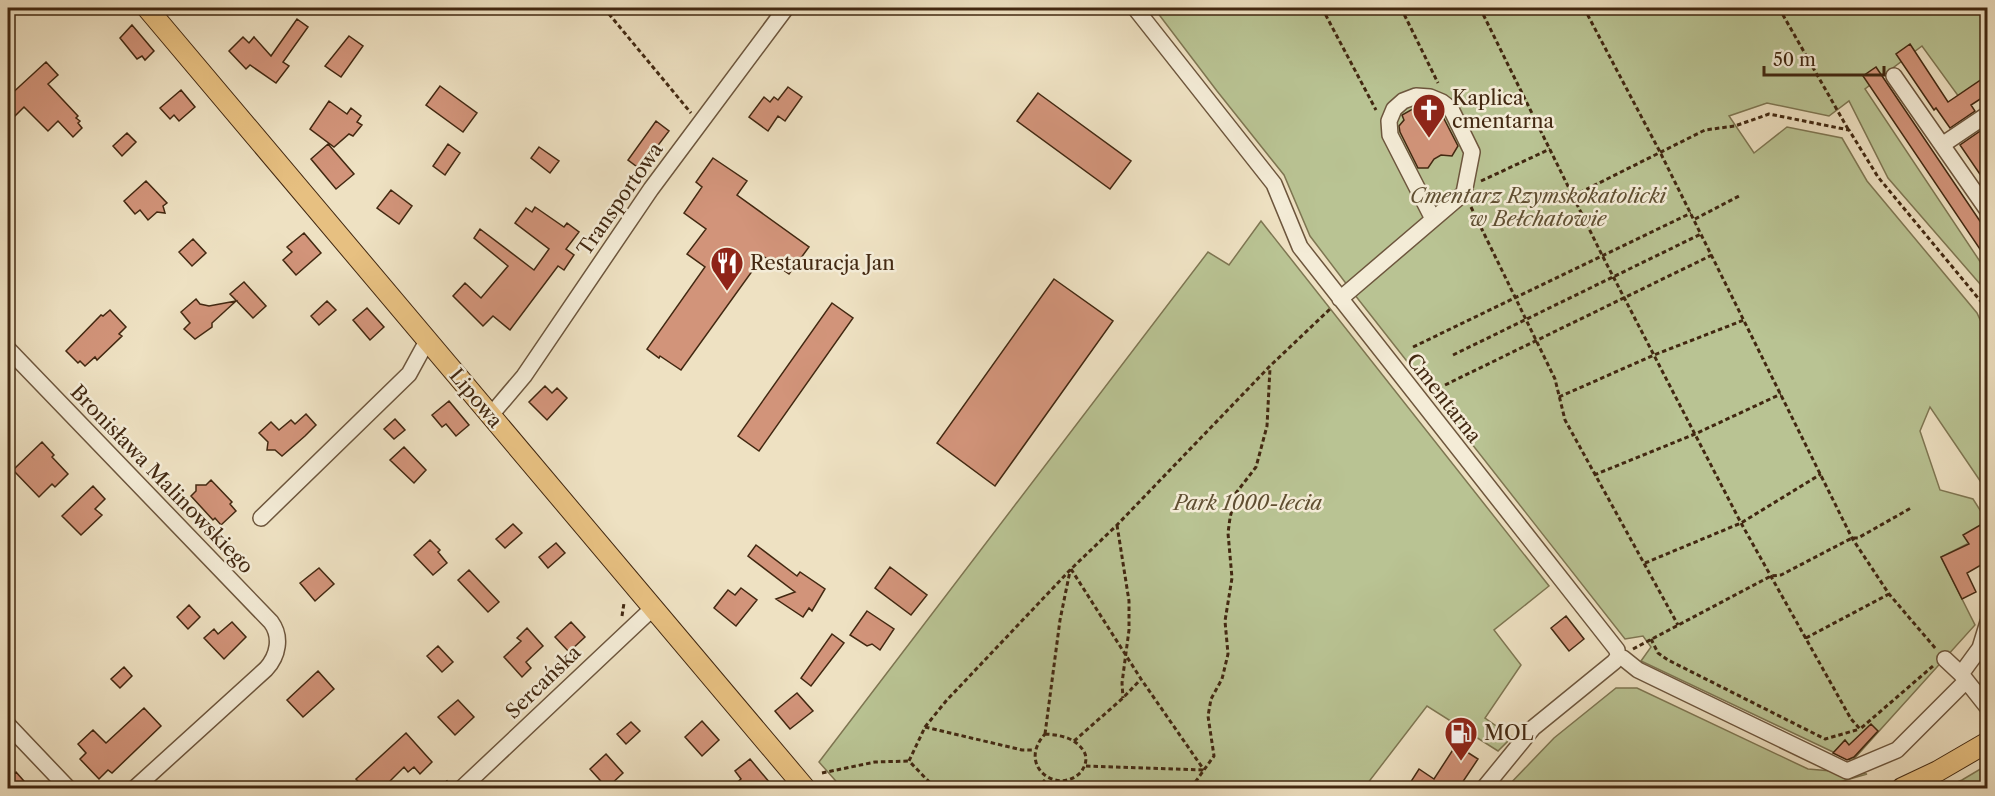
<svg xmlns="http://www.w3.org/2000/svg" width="1995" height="796" viewBox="0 0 1995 796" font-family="'Libre Caslon Text',serif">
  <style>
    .green { fill: #b9c393; stroke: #7e7652; stroke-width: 1.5 }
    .building { fill: #d2947a; stroke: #422811; stroke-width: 1.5 }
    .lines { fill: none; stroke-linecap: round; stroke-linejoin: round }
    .minor-casing { stroke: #6d563d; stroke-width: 18 }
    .major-casing { stroke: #422811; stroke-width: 22 }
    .path { stroke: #422811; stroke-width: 3; stroke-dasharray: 4.5 3; stroke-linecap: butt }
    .minor { stroke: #f4ecd7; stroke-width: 15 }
    .major { stroke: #e7c081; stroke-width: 20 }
    .labels { text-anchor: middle; stroke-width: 5; stroke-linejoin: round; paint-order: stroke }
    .poi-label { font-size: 20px; fill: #422811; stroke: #f4ecd7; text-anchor: start }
    .park-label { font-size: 20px; font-style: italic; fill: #604f32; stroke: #f4ecd7 }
    .street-label { font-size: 20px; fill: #422811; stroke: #f4ecd7 }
  </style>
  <rect width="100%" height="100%" fill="#eee1c2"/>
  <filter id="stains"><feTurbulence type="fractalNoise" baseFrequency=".00333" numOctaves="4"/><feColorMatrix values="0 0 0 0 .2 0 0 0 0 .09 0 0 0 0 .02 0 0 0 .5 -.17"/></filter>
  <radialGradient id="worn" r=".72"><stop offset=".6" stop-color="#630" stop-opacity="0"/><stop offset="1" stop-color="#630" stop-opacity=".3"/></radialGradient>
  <path class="green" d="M1154 8H1987V77L1959 97 1922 46 1865 89 1987 272V292L1888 178 1849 101 1829 116 1767 103 1729 116 1754 153 1787 127 1842 138 1867 181 1977 313 1987 335V491L1930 407 1920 431 1940 490 1973 499 1987 521V573L1967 544 1941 557 1975 625 1852 761 1641 661 1651 647 1643 636 1625 639 1351 290 1310 236 1284 175 1217 91Z
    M1261 221 1549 586 1494 630 1521 665 1485 718 1512 737 1498 751 1427 706 1364 788H842L819 762 1208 252 1229 265Z
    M1616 688H1637L1808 769 1867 774 1819 788H1506L1554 738Z
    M1987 765V788H1943L1962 780Z"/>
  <path class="building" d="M297 19 308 27 283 62 289 66 276 83 250 65 246 69 229 51 243 37 249 43 254 37 271 56Z
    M132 25 154 51 145 60 142 56 137 59 120 38Z
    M349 36 363 46 341 77 325 66Z
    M1910 44 1948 102 1988 75V94L1971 105 1975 111 1950 128 1936 108 1934 110 1896 54Z
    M46 62 58 75 48 84 78 116 76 118 80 121 78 123 82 128 73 137 58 121 48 131 24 107 8 123V97Z
    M1876 67 1988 233V261L1863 76Z
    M440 86 477 113 463 132 426 105Z
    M788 87 802 97 785 121 778 116 768 131 749 117 764 97 770 102 774 97 778 100Z
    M181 90 195 107 179 121 174 115 170 119 160 108Z
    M1038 93 1131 161 1110 189 1017 121Z
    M329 101 347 114 351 108 361 116 357 122 362 125 353 136 349 134 334 147 310 129Z
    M1418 106 1432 108 1442 115 1458 146 1452 156 1441 155 1434 159 1428 168H1418L1400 132 1399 126 1404 120 1402 115Z
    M656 121 669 131 640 169 628 160Z
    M1986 127 1988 130V186L1960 145Z
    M127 133 136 142 122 156 113 146Z
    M328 144 354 174 336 189 311 159Z
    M448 144 460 153 445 175 433 166Z
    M539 147 559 161 550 173 531 158Z
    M713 158 747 181 737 195 809 247 789 274 763 256 681 370 660 356 659 358 647 349 705 267 687 254 706 229 684 213 702 187 696 182Z
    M146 181 167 203 163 206 165 213 157 212 148 220 140 210 135 214 124 201Z
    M391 190 412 206 399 224 377 208Z
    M535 207 564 227 567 223 579 232 566 249 574 255 564 270 558 266 510 330 493 316 483 326 453 296 465 283 481 298 508 266 474 238 480 229 534 270 549 249 515 223 526 208 532 212Z
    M304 233 321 253 296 275 283 260 292 252 287 247Z
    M193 239 206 253 192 266 179 252Z
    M1054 279 1113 321 995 486 937 443Z
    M244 282 266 306 253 318 230 294Z
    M196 299 200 304 209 306 236 301 212 323V327L195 339 184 329 190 323 181 312Z
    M327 301 336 310 319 325 311 316Z
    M832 303 853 318 759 451 738 436Z
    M367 308 384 327 370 340 353 320Z
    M110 310 126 327 119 334 122 336 97 360 95 357 85 366 80 361 78 363 66 351 101 315 103 316Z
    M545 386 552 393 557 388 567 398 547 420 529 402Z
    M449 401 469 425 456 436 446 424 442 427 432 415Z
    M306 414 316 425 305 436 282 456 275 450H267L268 442 259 433 271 422 279 430 291 420 295 424Z
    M395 419 405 430 394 439 384 429Z
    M42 442 54 455 52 457 68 474 55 487 52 484 39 497 13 470Z
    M404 447 426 470 414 483 390 460Z
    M211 480 232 502 230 504 236 511 221 525 215 518 213 520 191 496 196 491V485H206Z
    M93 486 105 499 95 509 102 515 81 535 62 516Z
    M513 524 522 533 505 548 496 539Z
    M1982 524 1988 534V561L1967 573 1976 592 1962 599 1941 557 1969 544 1963 535Z
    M430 540 440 550 438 552 447 563 433 575 414 555Z
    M556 543 565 553 548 568 539 557Z
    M756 545 797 576 800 572 825 589 812 611 809 608 803 617 776 599 795 592 748 556Z
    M890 567 927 595 911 615 875 588Z
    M319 568 334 584 315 601 300 583Z
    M469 570 499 602 488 612 458 580Z
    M741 588 757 600 736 626 714 608 728 590 735 595Z
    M189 605 200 617 188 629 177 617Z
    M867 611 894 629 880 650 872 644 867 646 850 635Z
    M1566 616 1584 639 1569 651 1551 628Z
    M232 622 246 637 224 659 204 638 214 629 218 634Z
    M571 622 585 637 569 652 555 637Z
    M527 628 543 646 526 662 531 668 522 677 504 657 521 641 517 638Z
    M832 634 844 643 811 686 801 678Z
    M438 646 453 662 442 672 427 656Z
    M124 667 132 676 120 688 111 679Z
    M318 671 334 689 303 717 287 700Z
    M797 693 813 711 790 729 775 711Z
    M458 700 474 717 455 735 438 717Z
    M144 708 161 726 112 773 108 770 99 779 80 759 86 753 78 744 93 730 106 743Z
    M702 721 719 740 702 756 685 737Z
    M631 722 640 731 626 744 617 734Z
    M1871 724 1878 731 1854 757 1847 760 1833 753 1845 740 1849 745Z
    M406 733 432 762 420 774 414 767 408 772 404 767 382 789H365L356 779Z
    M1456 745 1478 759 1458 789H1417L1410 783 1419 769 1434 779Z
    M606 754 623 773 607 788 590 769Z
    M750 759 770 783 763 789H729L741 779 735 771Z
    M16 772 31 789H8V780Z"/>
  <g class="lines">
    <g class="minor-casing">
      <path id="minor" d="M1135 8 1274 184 1300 247 1617 650 1618 657 1614 662 1533 728 1484 788
        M1894 76 1988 211
        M1942 145 1988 114
        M1340 299 1464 193 1472 152 1451 109 1442 102 1430 97 1416 96 1403 101 1394 109 1389 121 1390 135 1433 219
        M8 349 271 622C282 637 278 656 266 669L135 788
        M490 416 524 376 651 189 786 8
        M261 518 409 374 427 341
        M1988 622 1980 648 1961 674 1988 708
        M1618 657 1623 658 1638 670 1847 771 1897 750 1966 681
        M1945 659 1961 674
        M8 725 68 788
        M462 788 653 608"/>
    </g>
    <g class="major-casing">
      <path id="major" d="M147 8 805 788
        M1902 788 1938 771 1988 742"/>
    </g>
    <path class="path" d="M604 8 691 113
      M1322 8 1376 110
      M1401 8 1438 83
      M1480 8 1602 255 1741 523 1851 719 1860 729 1933 666
      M1584 8 1660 152 1852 538 1889 594 1936 649
      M1779 8 1848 129
      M1481 181 1550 149
      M1573 196 1705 130 1735 126 1769 114 1849 130 1878 177 1988 310
      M1471 207 1555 379 1565 420 1678 625
      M1695 219 1741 195
      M1413 347 1691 213
      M1453 355 1701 234
      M1445 385 1712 255
      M1559 397 1654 355 1744 320
      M1594 475 1695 434 1781 394
      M1117 525 1129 601V630L1122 683 1123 698
      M1645 563 1741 523 1821 474
      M1071 569 1141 679 1204 770
      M622 616 624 603
      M1806 638 1889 594
      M1651 639 1658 653 1668 660 1825 739 1860 729
      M1633 649 1771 576 1781 575 1852 538H1858L1911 508
      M925 727 1022 750H1034
      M1045 734 1060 620 1070 571
      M1045 734C1059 735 1074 737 1083 750 1088 757 1086 765 1081 772 1058 796 1016 766 1045 734Z
      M1074 741 1123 698 1141 679
      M1086 766 1204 770
      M822 773 875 762 909 761
      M440 788 448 781
      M935 788 909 761 925 727 946 701 1071 569 1117 525 1270 366 1330 309
      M1037 788 1045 780
      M1191 788 1214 756 1208 716 1211 699 1222 679 1228 654 1225 621 1232 578 1228 533 1230 518 1236 493 1256 467 1259 456 1267 426 1270 368"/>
    <use href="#minor" class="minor"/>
    <use href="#major" class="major"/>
  </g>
  <defs>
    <g id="church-pin" transform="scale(1.725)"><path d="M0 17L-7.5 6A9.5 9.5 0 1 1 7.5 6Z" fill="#8f2418" stroke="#f4ecd7"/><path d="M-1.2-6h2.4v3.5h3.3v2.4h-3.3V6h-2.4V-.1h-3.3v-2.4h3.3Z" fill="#fff"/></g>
    <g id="restaurant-pin" transform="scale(1.725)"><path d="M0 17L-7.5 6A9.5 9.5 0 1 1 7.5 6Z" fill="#8f2418" stroke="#f4ecd7"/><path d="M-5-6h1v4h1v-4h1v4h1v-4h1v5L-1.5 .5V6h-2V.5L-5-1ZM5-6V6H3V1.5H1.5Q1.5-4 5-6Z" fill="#fff"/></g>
    <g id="fuel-pin" transform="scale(1.725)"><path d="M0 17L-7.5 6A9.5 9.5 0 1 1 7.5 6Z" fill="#8f2418" stroke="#f4ecd7"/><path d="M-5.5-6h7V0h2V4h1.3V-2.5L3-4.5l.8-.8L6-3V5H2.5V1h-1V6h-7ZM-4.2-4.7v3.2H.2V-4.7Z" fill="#fff"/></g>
  </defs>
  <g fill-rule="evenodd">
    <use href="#church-pin" x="1429" y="110"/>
    <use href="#restaurant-pin" x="727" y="263"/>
    <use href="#fuel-pin" x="1461" y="733"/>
  </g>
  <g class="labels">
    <g class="poi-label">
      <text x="1452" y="105">Kaplica<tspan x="1452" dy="23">cmentarna</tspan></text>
      <text x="750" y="270">Restauracja Jan</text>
      <text x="1484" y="740">MOL</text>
    </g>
    <g class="park-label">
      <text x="1538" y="203">Cmentarz Rzymskokatolicki<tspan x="1538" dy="23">w Bełchatowie</tspan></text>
      <text x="1248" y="510">Park 1000-lecia</text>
    </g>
    <g class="street-label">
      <text transform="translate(620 199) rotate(-55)" y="7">Transportowa</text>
      <text transform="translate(476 398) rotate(50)" y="7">Lipowa</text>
      <text transform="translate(1444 398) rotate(52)" y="7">Cmentarna</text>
      <text transform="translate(162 479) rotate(46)" y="7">Bronisława Malinowskiego</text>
      <text transform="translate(543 682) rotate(-44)" y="7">Sercańska</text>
    </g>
  </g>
  <rect width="1995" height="796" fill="none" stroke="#eee1c2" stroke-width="30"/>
  <rect x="9" y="9" width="1977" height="778" fill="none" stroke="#422811" stroke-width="3"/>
  <rect x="15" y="15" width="1965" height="766" fill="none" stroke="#422811" stroke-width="1.5"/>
  <path d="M1764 66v9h120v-9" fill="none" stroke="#422811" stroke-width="3"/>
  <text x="1773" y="66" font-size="18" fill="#422811" stroke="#f4ecd7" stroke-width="4.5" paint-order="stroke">50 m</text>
  <rect width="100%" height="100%" filter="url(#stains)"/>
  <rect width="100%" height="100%" fill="url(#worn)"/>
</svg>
